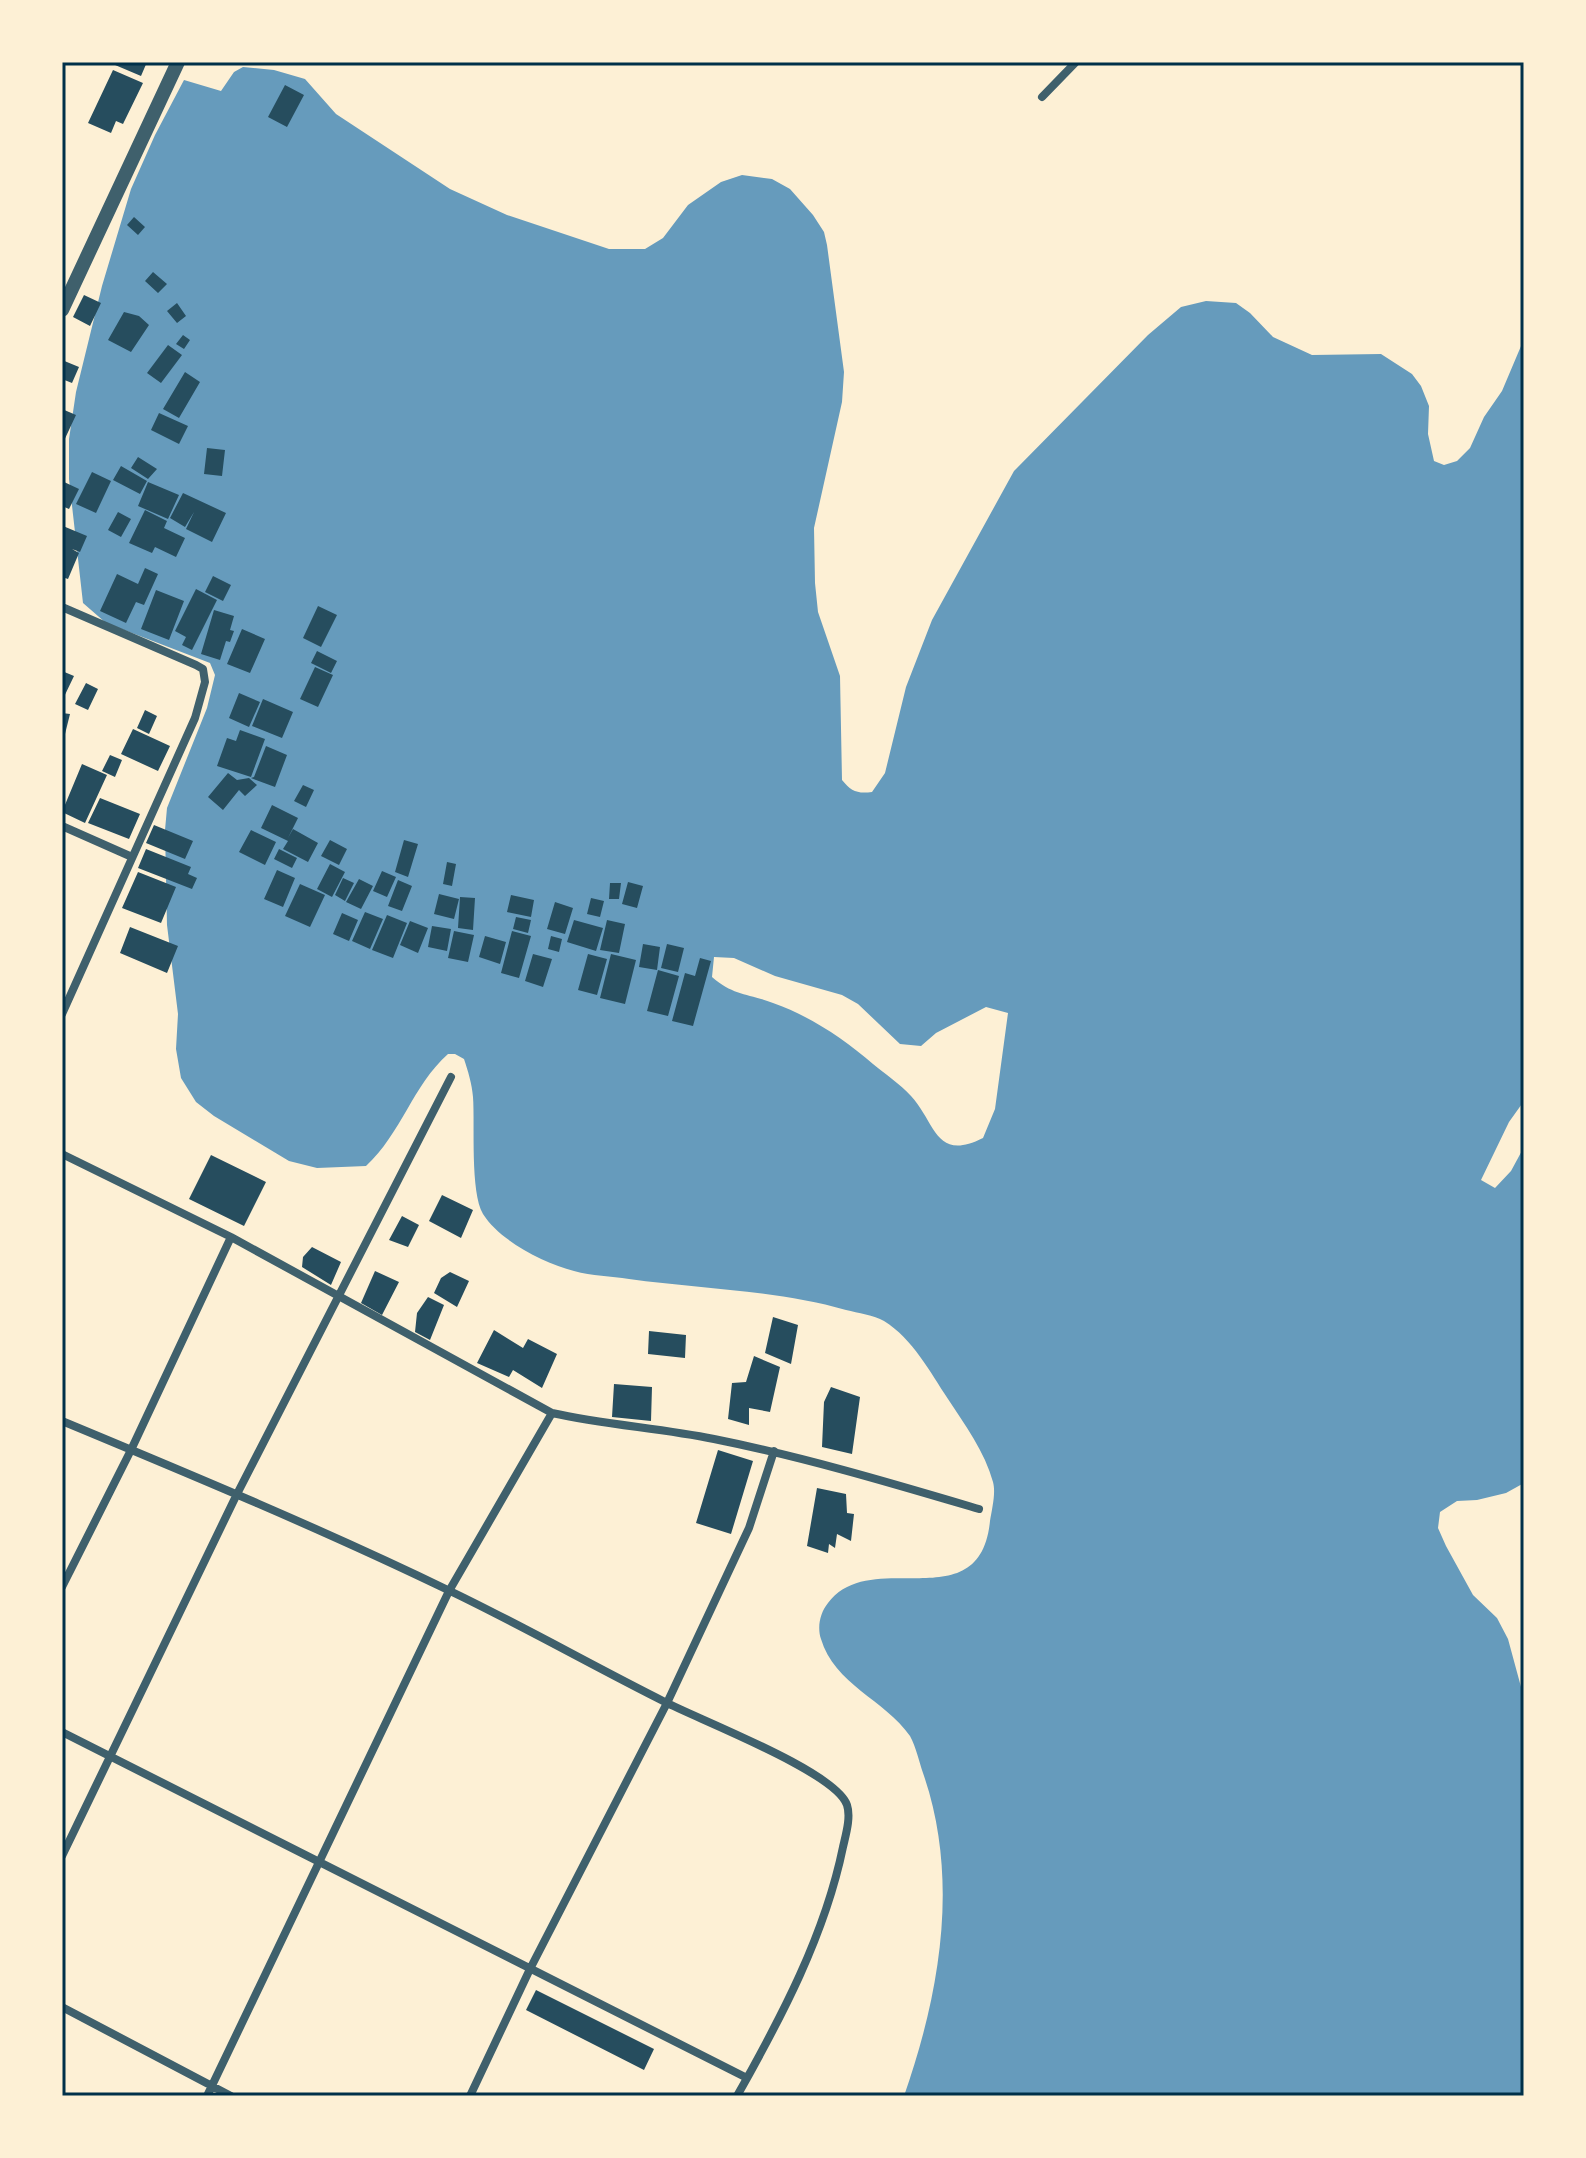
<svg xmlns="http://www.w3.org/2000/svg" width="1586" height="2158" viewBox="0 0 1586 2158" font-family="'Nunito Sans',sans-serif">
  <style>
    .water { fill: #669bbc; fill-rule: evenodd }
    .building { fill: #264d5e }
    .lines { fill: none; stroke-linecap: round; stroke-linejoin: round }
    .minor { stroke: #3f606c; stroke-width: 8 }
    .tertiary { stroke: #3f606c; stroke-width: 14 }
    .neatline { fill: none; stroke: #003049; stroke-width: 3 }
  </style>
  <rect width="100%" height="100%" fill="#fdf0d5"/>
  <path class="water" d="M243 67 274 70 305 79 336 114 450 189 507 215 609 249H645L663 238 688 205 721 182 742 175 772 179 790 189 813 215 824 232 827 245 844 372 842 402 814 528 815 583 818 612 840 676 842 780C851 791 857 794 872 792L885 773 906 687 932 620 1014 471 1148 335 1181 307 1206 301 1236 303 1250 313 1273 337 1312 355 1381 354 1412 374 1421 386 1429 406 1428 434 1434 461 1444 465 1457 461 1470 448 1484 417 1502 391 1524 339V1101L1509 1122 1481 1180 1495 1188 1511 1171 1524 1147V1483L1506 1493 1477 1500 1457 1501 1440 1512 1438 1528 1446 1546 1473 1595 1497 1618 1508 1639 1524 1698V2096H904C940 1993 960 1879 923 1773 919 1761 916 1747 910 1736 885 1700 834 1684 821 1639 817 1627 820 1613 828 1603 871 1545 980 1622 990 1521 992 1509 996 1493 993 1482 985 1452 965 1425 948 1399 930 1372 913 1339 884 1321 874 1315 858 1313 846 1310 776 1290 701 1289 629 1279 611 1276 592 1276 574 1271 544 1263 500 1241 483 1214 470 1192 475 1124 473 1097 472 1084 468 1071 464 1059L455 1054H448C413 1085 401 1134 366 1166L317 1168 289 1161 214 1116 196 1102 181 1078 176 1049 178 1014 167 925 165 830 167 808 207 708 215 675 210 663 106 623 83 603 69 479V439L76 392 102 286 131 189 155 135 184 80 221 91 234 72ZM714 957 734 958 775 976 842 995 858 1004 900 1044 921 1046 936 1033 986 1007 1008 1013 995 1109 983 1138C935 1162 936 1123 911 1096 900 1084 885 1074 873 1064 844 1039 810 1016 773 1003 747 993 734 996 712 977Z"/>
  <path class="building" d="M108 62H147L141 76Z
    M113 70 143 83 123 124 116 121 111 133 88 123Z
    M285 85 304 95 287 127 268 117Z
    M134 217 145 227 138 235 127 225Z
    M153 272 167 284 158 293 145 281Z
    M84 295 101 303 90 326 73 317Z
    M177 303 186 316 177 323 167 311Z
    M124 312 139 316 149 325 131 352 108 340Z
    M183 335 190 340 184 349 176 344Z
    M168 345 182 355 161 383 147 373Z
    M62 360 79 367 72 383 62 379Z
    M185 372 200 382 179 418 163 409Z
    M62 409 76 415 62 445Z
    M159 413 188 426 179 444 151 430Z
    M207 448 225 450 222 476 204 474Z
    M138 457 157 469 148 479 131 468Z
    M121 466 147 481 140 494 113 480Z
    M92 472 111 481 96 513 76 504Z
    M62 481 79 489 69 509 62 506Z
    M148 482 179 495 168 519 138 506Z
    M183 493 226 513 212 542 186 529 194 512 185 527 170 518Z
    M145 510 167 521 164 528 185 538 176 557 155 547 152 553 129 543Z
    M118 512 131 519 121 537 108 530Z
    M63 526 87 536 80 552 72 549 79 553 68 579 62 577Z
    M145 568 158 574 144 605 136 602 126 623 100 611 117 574 138 584Z
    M213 576 231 585 223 601 205 592Z
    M196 589 217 600 192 650 182 645 186 637 175 631Z
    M156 590 184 601 169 640 141 629Z
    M318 606 337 615 321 647 303 638Z
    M214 610 234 616 230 630 234 631 230 642 226 641 220 660 201 654Z
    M242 629 265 639 250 673 227 664Z
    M317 651 337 661 331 673 311 663Z
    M315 667 333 675 318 707 300 699Z
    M62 671 74 676 62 701Z
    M86 683 98 689 88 710 75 704Z
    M239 693 260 702 249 727 229 718Z
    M263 699 293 712 282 738 252 726Z
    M145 710 157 716 149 734 137 728Z
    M62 713 70 714 63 742H62Z
    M133 729 170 746 158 771 121 754Z
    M240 730 265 739 251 777 217 766 227 738 236 741Z
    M266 746 287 755 275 787 251 778 254 777Z
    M110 755 122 760 115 777 102 771Z
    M82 764 107 775 85 823 62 812Z
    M228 773 237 780 249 778 257 785 245 796 239 790 223 810 208 797Z
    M303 785 314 790 306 807 294 801Z
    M100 798 140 814 129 839 88 823Z
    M272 805 298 818 288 838 293 829 318 843 308 862 283 849 288 841 261 828Z
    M154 825 193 841 185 859 146 843Z
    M251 830 276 842 265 865 239 852Z
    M330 840 347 849 339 865 321 856Z
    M404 840 418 844 408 877 395 872Z
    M146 849 191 867 188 874 197 878 192 889 138 868Z
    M279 849 297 858 292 868 274 859Z
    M447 862 456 864 452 886 443 884Z
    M330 864 345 872 332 897 317 889Z
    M277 870 295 878 283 907 264 899Z
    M382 871 396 877 387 897 373 891Z
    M138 872 176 887 161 923 122 908Z
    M343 878 354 883 345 901 335 895Z
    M359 879 373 886 361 909 346 902Z
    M398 880 412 886 402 911 388 906Z
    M628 882 643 886 637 908 622 904Z
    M610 883H621L619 899H609Z
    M300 884 325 895 310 927 285 916Z
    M439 894 459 899 454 919 434 914Z
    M511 895 534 900 531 917 507 912Z
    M460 897 475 898 473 930 458 928Z
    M591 898 604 901 600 917 587 914Z
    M555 902 573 908 565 934 547 929Z
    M365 912 383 919 370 949 352 941Z
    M342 913 358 920 349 941 333 934Z
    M387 915 407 923 393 958 372 950Z
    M516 917 531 920 528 933 513 929Z
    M574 920 603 928 596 951 567 942Z
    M607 920 625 924 619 953 600 950Z
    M410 921 428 928 418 953 400 945Z
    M432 926 451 929 447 951 428 947Z
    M130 927 178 946 167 973 120 953Z
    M454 931 474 935 468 962 448 958Z
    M512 931 531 936 519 978 501 973Z
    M485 936 506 942 500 964 479 957Z
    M551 936 562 939 559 952 548 949Z
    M643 944 660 947 657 970 639 967Z
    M667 944 684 948 678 972 661 968Z
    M533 954 552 959 543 987 525 981Z
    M588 954 607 959 597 995 578 990Z
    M611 954 636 960 625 1004 600 998Z
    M700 958 711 961 693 1026 672 1021 685 973 695 976Z
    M658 970 679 976 668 1016 647 1011Z
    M211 1155 266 1182 244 1226 189 1199Z
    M442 1195 473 1210 461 1238 429 1221Z
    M402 1216 419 1225 408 1247 389 1240Z
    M312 1247 341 1262 331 1285 302 1267 303 1257Z
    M375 1271 399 1282 382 1315 361 1303Z
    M450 1272 469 1281 457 1307 434 1293 441 1278Z
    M428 1297 444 1305 430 1340 415 1332 417 1313Z
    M773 1317 798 1325 791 1364 765 1353Z
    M494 1330 523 1348 528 1339 557 1354 542 1388 513 1370 509 1377 477 1363Z
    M649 1331 686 1335 685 1358 648 1354Z
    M754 1356 780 1367 770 1412 749 1408V1425L728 1419 732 1383 746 1382Z
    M614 1384 652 1387 651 1421 612 1417Z
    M831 1387 860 1397 852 1454 822 1447 824 1402Z
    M718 1450 753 1461 731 1534 696 1523Z
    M817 1488 846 1494 847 1513 854 1514 851 1541 837 1534 835 1548 829 1544 828 1553 807 1546Z
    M536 1990 654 2049 644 2070 526 2010Z"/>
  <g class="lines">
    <path class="minor" d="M1042 97 1076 62
      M62 607 196 665 203 669 205 682 195 718 62 1014
      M62 826 132 857
      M62 1154 231 1237 552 1413C606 1425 660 1428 714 1439 804 1457 891 1483 979 1509
      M62 1421C192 1475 324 1530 450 1591 523 1626 593 1666 665 1702 700 1720 836 1772 847 1805 851 1817 846 1834 843 1847 825 1935 781 2018 737 2096
      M62 1587 131 1450 231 1237
      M62 1732 747 2078
      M62 1856 236 1496 451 1077
      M62 2007 231 2096
      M207 2096 449 1591 552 1413
      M470 2096 530 1969 667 1703 749 1528 774 1451"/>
    <path class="tertiary" d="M62 310 178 62"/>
  </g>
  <rect width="1586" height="2158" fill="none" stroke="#fdf0d5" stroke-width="128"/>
  <rect x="64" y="64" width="1458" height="2030" class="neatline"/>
</svg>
